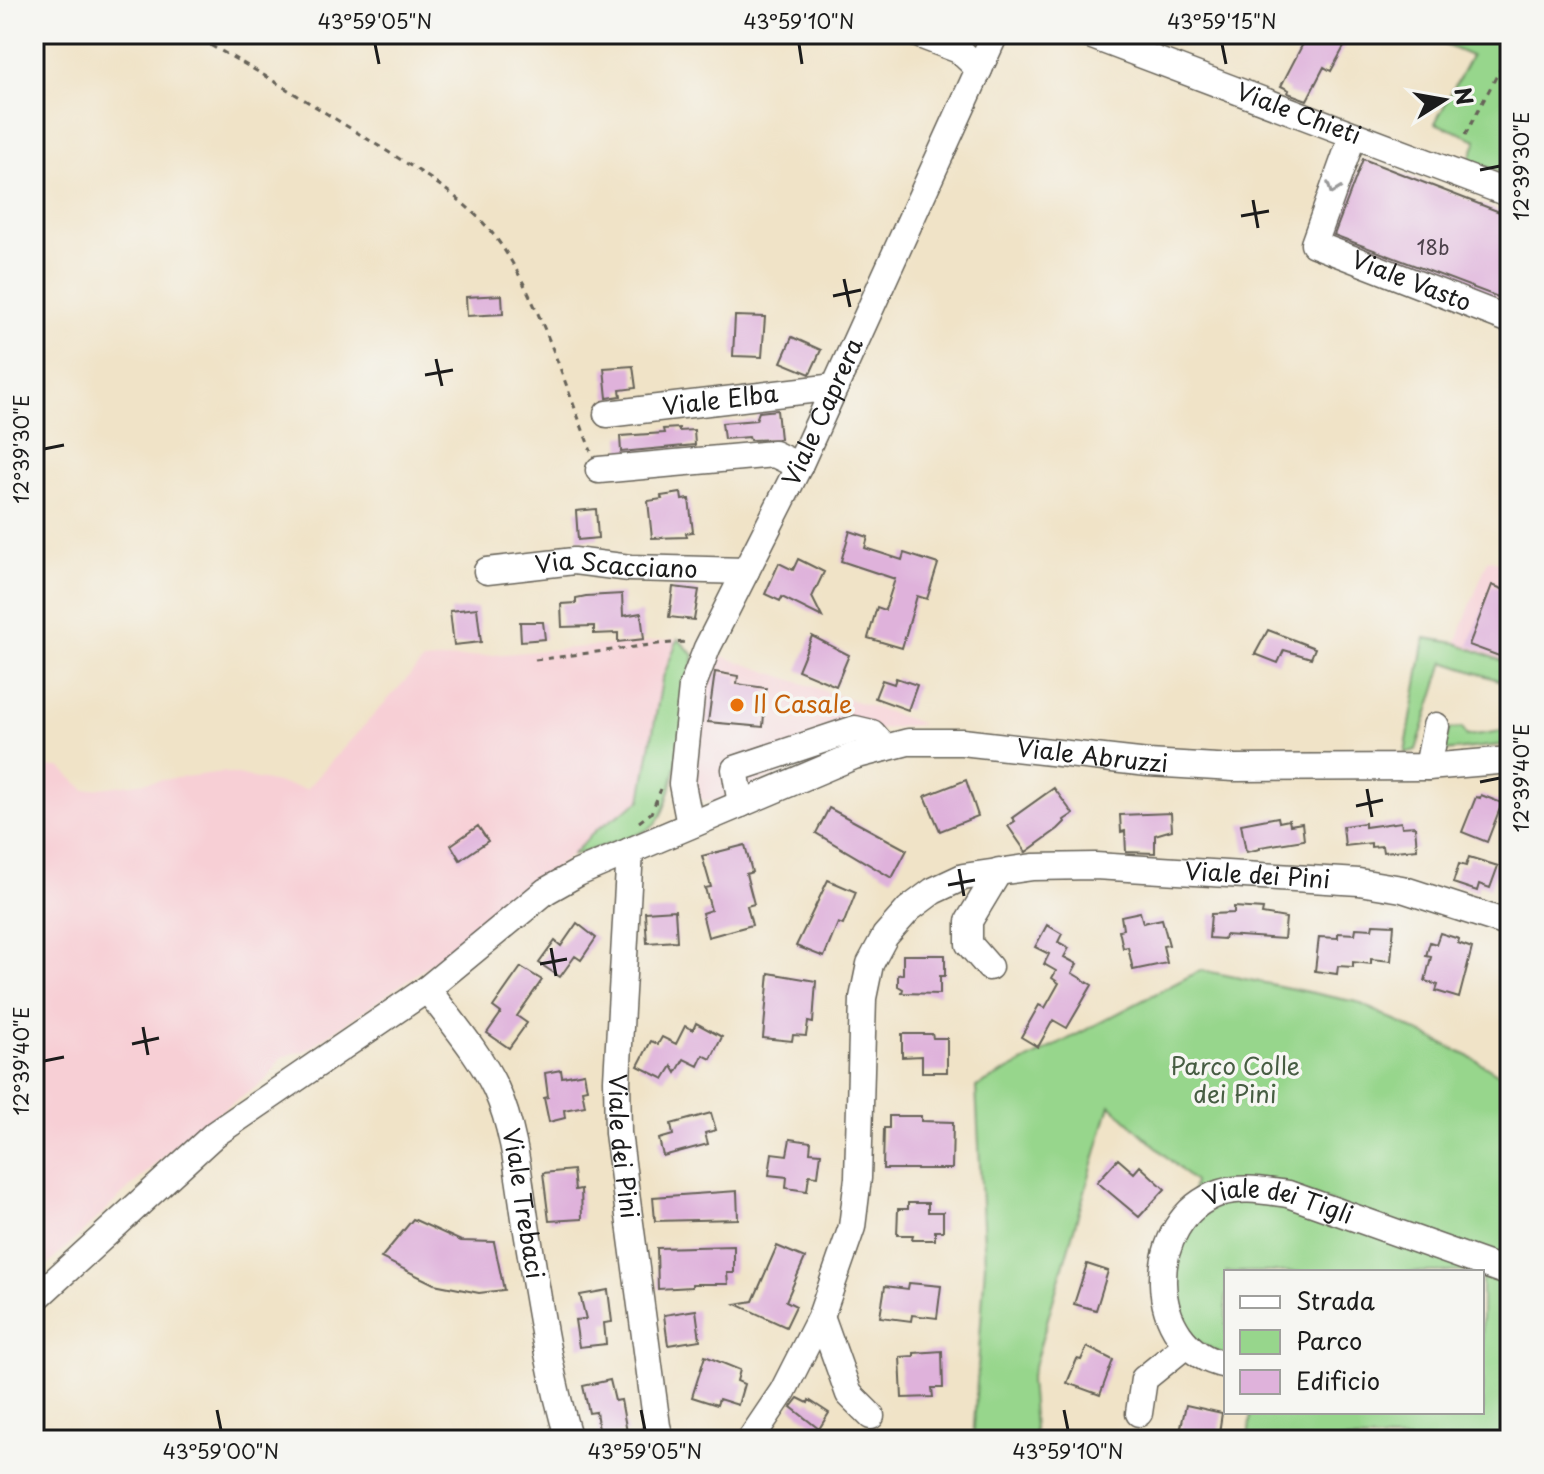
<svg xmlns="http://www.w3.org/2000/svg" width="1544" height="1474" viewBox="0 0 1544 1474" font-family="'Playpen Sans',sans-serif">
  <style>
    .built { fill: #f7cfd5 }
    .green { fill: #97d68c; stroke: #5a7954; stroke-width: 2 }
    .building { fill: #dfb2db }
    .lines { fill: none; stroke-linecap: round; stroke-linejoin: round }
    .minor-casing { stroke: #666258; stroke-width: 29 }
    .path { stroke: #666258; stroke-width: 3; stroke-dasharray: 6 6; stroke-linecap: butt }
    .minor { stroke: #fff; stroke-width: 26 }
    .oneway { stroke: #999 }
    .ticks { fill: none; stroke: #1c1c1c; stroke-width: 3 }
    .food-dot { fill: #e8710a; stroke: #f6f6f2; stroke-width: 3 }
    .labels { text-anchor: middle; stroke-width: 7; stroke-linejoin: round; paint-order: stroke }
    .number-label { font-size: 20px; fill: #4d424c }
    .street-label { font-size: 24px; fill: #1c1c1c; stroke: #f6f6f2 }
    .food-label { font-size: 24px; fill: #c56008; stroke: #f6f6f2; text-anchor: start }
    .park-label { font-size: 24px; fill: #475d43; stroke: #f6f6f2 }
    .neatline { fill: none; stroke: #1c1c1c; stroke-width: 3 }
    .ticks-label { font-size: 20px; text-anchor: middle; fill: #1c1c1c }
  </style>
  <rect width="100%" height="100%" fill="#f6f6f2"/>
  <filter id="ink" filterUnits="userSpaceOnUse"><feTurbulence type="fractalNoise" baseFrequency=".0125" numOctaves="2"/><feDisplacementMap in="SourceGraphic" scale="16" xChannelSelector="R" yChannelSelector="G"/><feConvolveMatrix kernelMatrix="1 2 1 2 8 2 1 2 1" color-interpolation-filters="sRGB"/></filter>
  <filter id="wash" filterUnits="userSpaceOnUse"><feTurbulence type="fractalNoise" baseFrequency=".006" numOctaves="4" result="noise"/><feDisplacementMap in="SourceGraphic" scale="32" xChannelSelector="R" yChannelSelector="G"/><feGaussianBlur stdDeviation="1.8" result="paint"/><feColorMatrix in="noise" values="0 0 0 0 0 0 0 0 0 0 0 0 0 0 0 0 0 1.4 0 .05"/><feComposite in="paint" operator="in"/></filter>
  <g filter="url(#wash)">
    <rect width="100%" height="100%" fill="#f0e3c7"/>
    <path class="built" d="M1488 559 1510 566V664L1456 643Z
      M678 639 662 680 641 800 596 830 571 856 418 973 307 1050 282 1057 266 1080 186 1135 34 1278V768L60 767 85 790 223 772 306 789 423 661Z
      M713 653 923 724 883 729 714 802 702 800 694 792 698 691Z"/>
    <path class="green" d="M1427 34H1510V173L1506 174 1469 161 1477 140 1435 123 1471 56 1426 37Z
      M1425 638 1456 643 1510 664V684L1444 662 1416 750 1405 753Z
      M678 639 694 655C689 685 675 813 652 827 636 838 592 849 571 856L596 830 641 800 662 680Z
      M1462 728 1467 736 1510 730V744L1444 751 1449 729Z
      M1201 970 1357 1002 1474 1059 1510 1081V1266L1289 1187 1191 1199 1194 1182 1110 1105 1030 1380 1035 1440H973L985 1264 976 1087Z
      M1223 1201H1286L1510 1282V1440H1248L1251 1412H1482V1272H1226V1357L1192 1339 1172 1293 1181 1232Z"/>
    <g id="blocks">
      <path class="building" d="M1308 34H1326L1345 45 1331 71 1324 67 1307 100 1288 93 1289 90 1281 86Z
        M1363 159 1510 216V268L1498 297 1334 235Z
        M502 295 503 314 467 316 466 297Z
        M735 316 765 317 762 357 733 356Z
        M792 337 821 350 810 374 781 362Z
        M633 366 636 388 620 390 621 396 607 398 604 368Z
        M777 410 780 439 750 440 749 437 724 439 722 423 756 420 759 412Z
        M679 428V431L694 430 695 445 621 452 620 436 664 433 663 429Z
        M681 493 682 500 689 499 693 532 686 533 687 537 652 538 648 501 662 499 661 496Z
        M596 509 598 538 578 540 576 511Z
        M850 531 868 537 865 548 902 560 904 553 938 564 927 599 917 596 902 648 868 638 877 607 885 610 895 579 841 561Z
        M798 559 824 572 812 597 822 617 782 597 780 601 765 594 779 563 793 570Z
        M1492 585 1510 592V660L1469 645Z
        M673 587 699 590 694 620 669 617Z
        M622 594 623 616 641 613 644 639 618 642V633L594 634V626L562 627 561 604 576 603V598L586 596Z
        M477 608 481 642 454 645 450 611Z
        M520 622H543L545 639 521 641Z
        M1268 630 1315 648 1311 658 1284 650 1278 663 1255 654Z
        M812 636 849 655 836 686 798 670Z
        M715 672 738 676 737 684 766 688 763 727 708 722Z
        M896 678 917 685 908 710 875 698 882 680 894 684Z
        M966 780 978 816 940 831 925 796Z
        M1054 788 1073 814 1064 820 1065 822 1058 829 1026 852 1008 826 1015 821 1012 818Z
        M1481 795 1502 803 1487 842 1462 832 1476 797 1480 798Z
        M829 808 907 850 892 878 816 833Z
        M1171 813 1172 830 1155 835V853L1126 852 1125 831 1121 832 1120 815Z
        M1278 817 1279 822 1289 820 1290 825 1302 823 1304 840 1260 847V849L1246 852 1241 824Z
        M1401 822 1402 827 1415 826 1417 849 1383 852 1382 846 1371 847V843L1345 846 1343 826 1365 823V827Z
        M478 826 488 841 460 860 451 845Z
        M745 845 752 872 746 874 754 904 747 906 752 925 708 937 702 913 711 910 705 888 711 887 702 856Z
        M1469 857 1498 866 1490 888 1479 884 1477 891 1453 883 1459 864 1466 866Z
        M828 880 856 892 843 925 838 923 824 957 796 946Z
        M1234 907 1263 909 1262 914 1286 918 1284 939 1225 935 1224 939 1209 938 1211 914 1234 913Z
        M675 910 677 941 647 943 645 912Z
        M1140 912 1143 923 1162 919 1169 945 1163 946 1167 963 1133 970 1128 947 1123 948 1119 930 1123 929 1121 916Z
        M577 923 596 938 581 960 575 956 560 977 539 963 555 941 561 946Z
        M1373 924 1394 925 1391 961 1371 959V964L1353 962V967L1338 966 1337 974 1315 971 1319 937 1338 938V933L1355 934 1356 928 1372 929Z
        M1047 925 1062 934 1058 942 1069 948 1064 957 1077 964 1072 973 1092 985 1067 1028 1053 1020 1038 1047 1021 1037 1039 1005 1045 1008 1059 983 1052 978 1056 971 1044 964 1049 954 1035 947Z
        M1440 933 1459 939 1458 943 1472 948 1459 998 1436 991 1438 985 1425 981 1431 957 1426 956 1430 942 1436 944Z
        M903 955H945V976H940V994L902 993 903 989 898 986V975L903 974Z
        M521 967 542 980 517 1016 527 1023 509 1048 487 1033 501 1013 493 1007Z
        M769 973 816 981 813 1023 808 1022 806 1036 793 1035 792 1041 763 1038Z
        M696 1023 722 1037 711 1059 703 1055 698 1066 684 1059 676 1073 672 1066 664 1079 638 1066 651 1041 658 1044 662 1037 676 1044 685 1026 693 1030Z
        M902 1034H932L933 1038H947V1072H922V1056L902 1057Z
        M561 1070 562 1077 584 1073 587 1089 582 1090 585 1106 564 1110 565 1118 549 1122 544 1098 548 1097 545 1073Z
        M711 1113 716 1130 705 1133 708 1144 663 1156 659 1139 673 1135 671 1124Z
        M889 1116H921V1121L953 1122 952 1169H883L884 1128H889Z
        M790 1139 811 1142 810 1152 821 1153 818 1176 809 1175 807 1191 786 1188 787 1177 769 1175 772 1153 787 1155Z
        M1118 1159 1134 1173 1140 1166 1165 1189 1139 1217 1097 1182Z
        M573 1170 575 1190 581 1189 582 1219 549 1221 543 1173Z
        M737 1191 738 1219 655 1221 653 1197Z
        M908 1203H928V1212H943V1231H935V1240H912L913 1235H897L898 1209H908Z
        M413 1219 461 1241 494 1242 504 1290 479 1293 434 1284 381 1258Z
        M734 1246V1273H727L728 1284H692V1287L658 1289 657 1248Z
        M777 1246 805 1258 786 1301 796 1306 786 1327 736 1304 753 1301Z
        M1087 1264 1108 1271 1096 1310 1074 1304Z
        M909 1283 941 1286 937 1318 912 1315 911 1321 880 1317 885 1286 908 1289Z
        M608 1290 612 1322 604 1323 606 1344 579 1347 575 1320 586 1319 580 1295Z
        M696 1310 700 1340 668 1345 664 1315Z
        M1087 1347 1113 1360 1100 1395 1067 1383 1077 1359 1081 1360Z
        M942 1351 943 1388H932L933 1397 902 1398 900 1357 914 1356V1353Z
        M705 1356 740 1370 737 1381 744 1384 738 1405 719 1399 717 1405 692 1397Z
        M610 1380 615 1401 621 1400 627 1432 600 1436 596 1412 589 1413 583 1386Z
        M798 1398 808 1403 809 1400 829 1413 819 1429 791 1407Z
        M1186 1405 1222 1413 1218 1440H1178Z"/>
    </g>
  </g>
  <g filter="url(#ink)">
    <use href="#blocks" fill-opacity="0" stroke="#666258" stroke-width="2"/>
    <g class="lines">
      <g class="minor-casing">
        <g id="minor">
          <path d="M917 34 959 50 979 69"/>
          <path id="s1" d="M1087 34 1510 194"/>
          <path id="s2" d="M1353 135 1314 244 1510 320"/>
          <path id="s3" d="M607 414 835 387"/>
          <path d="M599 470 774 454 799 466"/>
          <path id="s4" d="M487 571 574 561 630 568 746 571"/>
          <path d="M1428 767 1436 726"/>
          <path d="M741 804 735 769 855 729 872 733 885 748"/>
          <path id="s5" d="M690 825 682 784 692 687 707 648 799 466 995 34"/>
          <path id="s6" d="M630 851 617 1080 618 1133 657 1426 661 1440"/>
          <path d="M989 967 969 944V921L999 871"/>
          <path id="s7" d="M427 989C451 1021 479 1053 496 1089 515 1131 519 1180 526 1225 538 1297 548 1370 569 1440"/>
          <path id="s8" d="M34 1300 215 1134 427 989 546 891 578 873 854 756 908 742H962L1148 763 1234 768 1428 767 1510 760"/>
          <path d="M821 1316 849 1394 871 1416"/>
          <path id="s9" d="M1226 1365C1143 1349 1143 1218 1220 1193 1242 1186 1265 1191 1288 1194L1510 1273"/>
          <path d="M1139 1413 1144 1379 1186 1345"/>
          <path id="s10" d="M750 1440 783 1391 821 1316 852 1227 858 1178 863 998 870 964 885 936 909 909 933 891 963 877 1033 867 1095 866 1359 882 1402 889 1510 924"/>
        </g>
      </g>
      <path class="path" d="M200 40C255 68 306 101 358 133 409 166 466 194 501 245 541 304 565 385 591 451
        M1465 135 1510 51
        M535 660 658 644 686 642
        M639 822 651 813 661 789"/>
      <use href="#minor" class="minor"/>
    </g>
    <defs><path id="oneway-chevron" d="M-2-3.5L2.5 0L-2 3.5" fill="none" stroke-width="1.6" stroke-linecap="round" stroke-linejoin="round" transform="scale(2)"/></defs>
    <use class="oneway" href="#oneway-chevron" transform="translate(1333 189) rotate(110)"/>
  </g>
  <path class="ticks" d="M375 44 379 64M799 44 802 64M1222 44 1226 64M1480 170 1500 166M1253 200 1258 228M1241 216 1269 211M844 279 850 307M833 296 861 290M436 359 442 386M425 375 453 370M44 449 64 445M1480 782 1500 778M1367 789 1372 817M1356 806 1383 800M959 869 964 896M948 885 975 880M551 948 556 976M540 964 567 959M143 1027 148 1055M132 1044 159 1038M44 1061 64 1057M217 1410 221 1430M641 1410 645 1430M1064 1410 1068 1430"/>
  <circle class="food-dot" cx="737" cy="705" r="8"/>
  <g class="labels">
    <g class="number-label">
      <text x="1433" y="255">18b</text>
    </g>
    <g class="street-label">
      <text dy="8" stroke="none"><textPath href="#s1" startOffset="226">Viale Chieti</textPath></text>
      <text dy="8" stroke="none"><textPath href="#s2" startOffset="220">Viale Vasto</textPath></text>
      <text dy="8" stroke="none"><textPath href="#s3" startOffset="114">Viale Elba</textPath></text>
      <text dy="8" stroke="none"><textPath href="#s5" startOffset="444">Viale Caprera</textPath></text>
      <text dy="8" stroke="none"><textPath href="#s4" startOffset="130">Via Scacciano</textPath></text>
      <text dy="8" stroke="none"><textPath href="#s8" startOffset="1234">Viale Abruzzi</textPath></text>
      <text dy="8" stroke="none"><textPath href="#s10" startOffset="928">Viale dei Pini</textPath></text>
      <text dy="8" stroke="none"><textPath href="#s6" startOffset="296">Viale dei Pini</textPath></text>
      <text dy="8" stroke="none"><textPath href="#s7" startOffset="240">Viale Trebaci</textPath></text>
      <text dy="8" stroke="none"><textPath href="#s9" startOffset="286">Viale dei Tigli</textPath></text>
    </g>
    <g class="food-label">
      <text x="753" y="713">Il Casale</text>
    </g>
    <g class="park-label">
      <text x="1235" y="1075">Parco Colle<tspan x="1235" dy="28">dei Pini</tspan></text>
    </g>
  </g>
  <rect width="1544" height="1474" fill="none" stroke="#f6f6f2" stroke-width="88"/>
  <rect x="1224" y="1270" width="260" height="144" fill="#f6f6f2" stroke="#9f9f9c" stroke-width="2"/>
  <rect x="1240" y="1296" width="40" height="12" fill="#ffffff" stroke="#9f9f9c" stroke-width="2"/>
  <text x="1296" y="1310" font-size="24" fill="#1c1c1c">Strada</text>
  <rect x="1240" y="1330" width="40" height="24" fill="#97d68c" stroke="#9f9f9c" stroke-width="2"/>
  <text x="1296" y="1350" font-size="24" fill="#1c1c1c">Parco</text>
  <rect x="1240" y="1370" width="40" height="24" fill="#dfb2db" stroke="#9f9f9c" stroke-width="2"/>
  <text x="1296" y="1390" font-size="24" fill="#1c1c1c">Edificio</text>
  <g transform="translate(1444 100) rotate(79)" stroke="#f6f6f2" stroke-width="6" paint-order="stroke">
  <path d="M0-6L14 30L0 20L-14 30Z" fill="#1c1c1c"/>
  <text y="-12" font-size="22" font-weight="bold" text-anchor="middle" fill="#1c1c1c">N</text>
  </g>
  <rect x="44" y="44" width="1456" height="1386" class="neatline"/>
  <g class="ticks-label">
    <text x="375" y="29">43°59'05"N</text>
    <text x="799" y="29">43°59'10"N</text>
    <text x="1222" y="29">43°59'15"N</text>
    <text transform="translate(1522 166) rotate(-90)" y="7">12°39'30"E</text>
    <text transform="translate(22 449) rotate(-90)" y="7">12°39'30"E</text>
    <text transform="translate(1522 778) rotate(-90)" y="7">12°39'40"E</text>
    <text transform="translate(22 1061) rotate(-90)" y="7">12°39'40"E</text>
    <text x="221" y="1459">43°59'00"N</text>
    <text x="645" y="1459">43°59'05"N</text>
    <text x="1068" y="1459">43°59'10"N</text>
  </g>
</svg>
